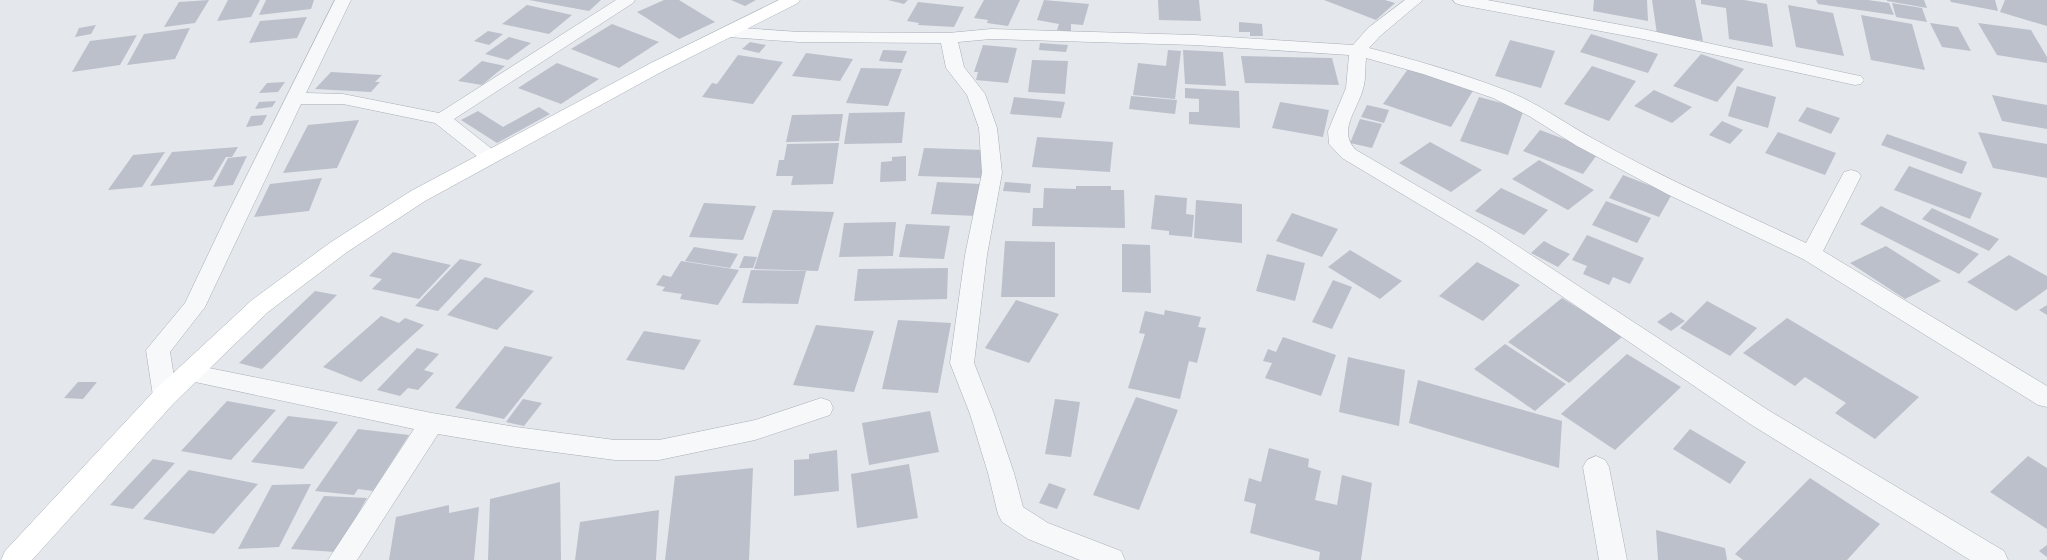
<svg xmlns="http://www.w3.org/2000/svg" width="2047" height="560" viewBox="0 0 2047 560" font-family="'Noto Sans',sans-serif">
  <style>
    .building { fill: #bbc0ca }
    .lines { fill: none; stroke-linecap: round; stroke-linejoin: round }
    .street-casing { stroke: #a9aeb7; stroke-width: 1 }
    .secondary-casing { stroke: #a9aeb7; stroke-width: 1 }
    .street { fill: #f7f8fa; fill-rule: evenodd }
    .secondary { fill: #fff; fill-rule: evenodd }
  </style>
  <rect width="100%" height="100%" fill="#e4e7ec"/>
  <path class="building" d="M209 0 195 23 164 27 179 2Z
    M228 0H260L251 17 217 21Z
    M266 0H314L311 9 259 15Z
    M529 0H601L589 11Z
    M664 0H679L715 22 679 39 637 12Z
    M731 0H756L745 6Z
    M888 0H908L904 4Z
    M984 0H1020L1008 26 987 23 988 20 974 18Z
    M1044 0 1089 4 1083 25 1071 24V32L1057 30 1059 24 1037 20Z
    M1158 0H1199L1201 21 1159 20Z
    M1324 0H1385L1395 3 1376 20Z
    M1594 0H1647L1648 21 1593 11Z
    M1652 0H1695L1703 41 1657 34Z
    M1701 0H1744L1767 4 1773 47 1729 39 1726 8 1701 4Z
    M1816 0H1868L1889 3 1894 15 1818 4Z
    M1887 0H1924L1927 8 1887 1Z
    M1950 0H1995L1998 11 1951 2Z
    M2005 0H2047V26L2000 12Z
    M918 2 964 7 954 27 918 25 919 23 907 21Z
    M1892 3 1922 8 1927 22 1896 17Z
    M527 5 572 15 549 34 502 24Z
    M1788 5 1833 13 1844 56 1796 47Z
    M1861 15 1912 24 1925 70 1871 60Z
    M307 17 297 38 249 43 260 21Z
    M1239 22 1262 24 1263 36H1250V32H1239Z
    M1930 23 1958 27 1971 51 1942 47Z
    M1978 23 2031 30 2047 57V63L1997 55Z
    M612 24 659 42 619 68 571 49Z
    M96 25 91 34 75 37 79 28Z
    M190 28 175 59 127 65 144 34Z
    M488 31 503 34 489 45 474 41Z
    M1591 34 1658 54 1648 73 1580 52Z
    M137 35 120 65 72 72 90 41Z
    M509 37 531 43 508 60 485 54Z
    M1510 40 1555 51 1541 88 1495 76Z
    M750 42 766 45 759 53 742 49Z
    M1040 43 1068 45 1066 52 1039 50Z
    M983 45 1017 48 1008 83 976 80 978 72H974Z
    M883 50 907 51 902 63 879 61Z
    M1168 50 1181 51 1175 99 1133 95 1138 63 1166 66Z
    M1183 50 1223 52 1226 86 1185 84Z
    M806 53 853 59 840 81 792 76Z
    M1701 54 1744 69 1717 102 1673 86Z
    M738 55 783 62 753 104 702 97 712 83 717 84Z
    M1241 56 1332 58 1339 85 1245 83Z
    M1032 60 1068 61 1065 94 1028 92Z
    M482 61 505 66 482 85 458 81Z
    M557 63 599 79 561 104 518 88Z
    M1592 66 1636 81 1609 121 1564 104Z
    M861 68 902 69 888 106 846 103Z
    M1408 69 1474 89 1451 127 1383 104Z
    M331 72 382 75 375 82H380L371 92 315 89Z
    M285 82 278 92 259 93 267 83Z
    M1737 86 1776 97 1768 128 1728 116Z
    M1185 88 1239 91 1240 128 1189 124V112H1199V99L1185 98Z
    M1654 90 1692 107 1672 123 1634 106Z
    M1992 95 2047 105V129L2002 121Z
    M1131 96 1177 100 1175 114 1129 109Z
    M1014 97 1065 102 1061 118 1010 114Z
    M1479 97 1524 109 1508 155 1460 141Z
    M276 101 272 107 255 109 259 102Z
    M1280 102 1329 110 1323 137 1272 128Z
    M1367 105 1389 110 1384 123 1361 117Z
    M539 107 550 114 497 143 461 120 478 111 503 127Z
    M1807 107 1840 118 1831 134 1798 121Z
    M905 112 902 143 844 144 849 113Z
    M843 114 839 141 786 142 792 115Z
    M267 115 262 125 246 127 251 116Z
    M1360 119 1382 124 1372 148 1350 143Z
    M359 120 337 168 283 173 308 125Z
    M1722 121 1743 130 1730 144 1709 135Z
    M1540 130 1599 152 1583 174 1523 151Z
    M1778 132 1836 153 1825 175 1765 153Z
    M1978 132 2047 144V178L1993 168Z
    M1887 134 1967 162 1962 174 1881 145Z
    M1037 137 1113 142 1110 172 1032 167Z
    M1430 142 1482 170 1451 192 1399 163Z
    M839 143 833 184 791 185 793 176H776L779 160H784L787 144Z
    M238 147 232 157H226L212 180 150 186 172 152Z
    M924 148 985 150 981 178 918 176Z
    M165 152 142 187 108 190 133 155Z
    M247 156 233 185 213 187 228 158Z
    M906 156V181L880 182 881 162 892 161V157Z
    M1539 160 1594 190 1568 210 1512 179Z
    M1909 166 1982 193 1970 219 1894 190Z
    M1623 175 1672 194 1659 217 1609 198Z
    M322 178 309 211 254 217 270 184Z
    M937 182 981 184 976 216 931 214Z
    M1005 182 1031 184 1030 193 1003 191Z
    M1076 186H1111V190H1124L1125 228 1032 226 1033 208H1043L1044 188 1076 189Z
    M1501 188 1548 210 1524 235 1475 211Z
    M1155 195 1187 198 1186 214 1194 215 1192 237 1169 235V231L1151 229Z
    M1196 200 1242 204V243L1194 238Z
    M1606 201 1651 218 1637 243 1592 225Z
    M704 203 756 206 743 240 689 237Z
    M1881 206 1979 254 1959 274 1860 224Z
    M1932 208 1999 239 1989 251 1922 219Z
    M773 210 834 212 818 271 754 269Z
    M1292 213 1338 229 1322 257 1276 241Z
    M896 222 893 256 839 257 844 223Z
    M906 224 950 226 944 259 899 257Z
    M1587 235 1644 258 1630 284 1613 277 1609 285 1583 274 1587 266 1572 260Z
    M1005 241 1055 242V297H1001Z
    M1544 241 1555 247 1570 254 1558 267 1531 253Z
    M1122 244 1150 245 1151 293 1122 292Z
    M1886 246 1941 281 1905 299 1850 263Z
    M694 247 738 254 730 268 685 261Z
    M1350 250 1402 281 1380 299 1328 267Z
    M393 252 451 265 419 299 372 289 382 279 369 276Z
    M1267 254 1305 263 1295 301 1256 291Z
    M2009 255 2047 276V289L2016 311 1967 282Z
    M744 256 757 257 753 268H739Z
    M460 259 482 264 438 311 415 306Z
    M681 261 739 270 718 305 680 299 682 294 662 291 665 287 656 285 663 275 671 277Z
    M1477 262 1520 285 1483 321 1439 296Z
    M948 268 947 299 854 301 858 269Z
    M751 270 806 271 798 304 742 303Z
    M485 277 534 291 497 330 447 315Z
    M1333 280 1352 287 1332 329 1312 322Z
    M315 291 337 295 262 369 239 363Z
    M1562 298 1623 336 1569 383 1508 342Z
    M1016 300 1059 314 1029 363 985 348Z
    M1707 301 1757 328 1730 356 1680 328Z
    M2047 305V315L2039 310Z
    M1165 310 1201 317 1198 327 1206 328 1197 363 1189 361 1180 399 1128 388 1145 334 1139 333 1145 311 1164 315Z
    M1671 312 1685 321 1671 331 1657 322Z
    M381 316 399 323 405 318 424 325 361 382 323 367Z
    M1787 318 1919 397 1875 439 1835 413 1846 403 1805 377 1795 386 1743 353Z
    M898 320 951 323 938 393 882 389Z
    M816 325 874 331 854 392 793 385Z
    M644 331 701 340 684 370 626 360Z
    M1283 337 1336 355 1321 396 1265 378 1272 363 1263 361 1268 349 1276 352Z
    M1505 344 1566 384 1535 411 1474 369Z
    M505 346 553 357 504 419 455 408Z
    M417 348 439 354 424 370 434 373 418 390 408 388 400 396 377 390Z
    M1627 354 1681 387 1615 450 1561 414Z
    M1348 357 1405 370 1399 426 1339 412Z
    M1418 380 1562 421 1559 468 1409 423Z
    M78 382H97L83 399 64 398Z
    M1136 397 1178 410 1139 510 1093 495Z
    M523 399 542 403 524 426 506 422Z
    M1055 399 1080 402 1071 457 1045 454Z
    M227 401 276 410 231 460 181 451Z
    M930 411 939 452 869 465 862 423Z
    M288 416 338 422 303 469 251 462Z
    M358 429 409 435 373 491 358 489 354 495 315 491Z
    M1690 429 1746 462 1730 484 1673 449Z
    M1269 448 1309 459 1308 467 1321 471 1315 500 1337 505 1342 475 1372 483 1361 560H1319L1320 552 1250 533 1256 504 1244 501 1249 478 1261 482Z
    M837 450 839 491 794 496V460L809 459V454Z
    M2028 456 2047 468V529L1990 492Z
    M153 459 175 463 133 509 110 505Z
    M909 464 918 518 857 528 851 474Z
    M753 468 749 560H665L675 476Z
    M189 470 258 484 214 534 143 519Z
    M1810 478 1880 524 1847 560H1743L1735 554Z
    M560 482 561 560H488L490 499Z
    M1049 483 1066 489 1057 509 1039 503Z
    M311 484 279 547 238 549 272 485Z
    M324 496 367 498 336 552 291 549Z
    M449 505V513L479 507 474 560H389L396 517Z
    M659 510 656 560H575L580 522Z
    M1656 530 1725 548 1727 560H1658Z
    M2047 545V557L2039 551Z"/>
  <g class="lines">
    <g class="street-casing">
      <path id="street" d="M335 0H351L306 93 343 94 439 113 616 0H635L633 3 454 119 497 153 500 157 497 161 490 163 483 161 435 123 343 104H301L205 307 170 352 177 396 174 403 165 405 156 403 153 396 146 350 185 303 226 217Z
        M1405 0H1423L1380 36 1369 48C1415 60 1461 73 1505 90 1536 102 1563 122 1592 138 1661 177 1734 209 1806 243L1844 172 1851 170 1858 172 1861 176 1823 251 2047 386V407L2038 405 1803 259 1669 195 1577 146 1529 116 1493 98 1423 74 1366 58C1365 68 1366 80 1363 89 1357 111 1337 131 1356 150L1493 230 1768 410 2004 551 2008 560H1970L1750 424 1479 240 1342 158 1329 144 1328 131 1346 88 1349 55 1195 45 991 39 958 42 964 67 985 94 997 128 1002 173 987 255 974 363 994 414 1014 473 1023 507 1048 523 1121 551 1125 560H1080L1028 539 1002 522 998 514 988 473 970 414 950 363 965 255 982 173 979 128 967 95 946 68 941 43 799 42 728 37 722 36 720 32 722 28 728 27 799 32 948 33 991 29 1195 35 1353 45 1368 28Z
        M1453 0H1487L1643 29 1855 75 1861 76 1864 80 1861 84 1855 85 1643 39 1461 5 1455 3Z
        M189 364 432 413 516 427 615 440H659L755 420 821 398 830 401 833 408 830 415 755 440 659 460H615L516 447 438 434 357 560H328L414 429 181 379 177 373 181 367Z
        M1596 456 1605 460 1609 467 1627 560H1599L1583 467 1587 460Z"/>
    </g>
    <g class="secondary-casing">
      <path id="secondary" d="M779 0H800L798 3 663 71 425 201 347 252 268 312 174 403 32 560H1L5 551 156 389 252 300 331 242 411 191 651 63Z"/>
    </g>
    <use href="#street" class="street"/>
    <use href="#secondary" class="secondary"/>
  </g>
</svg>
